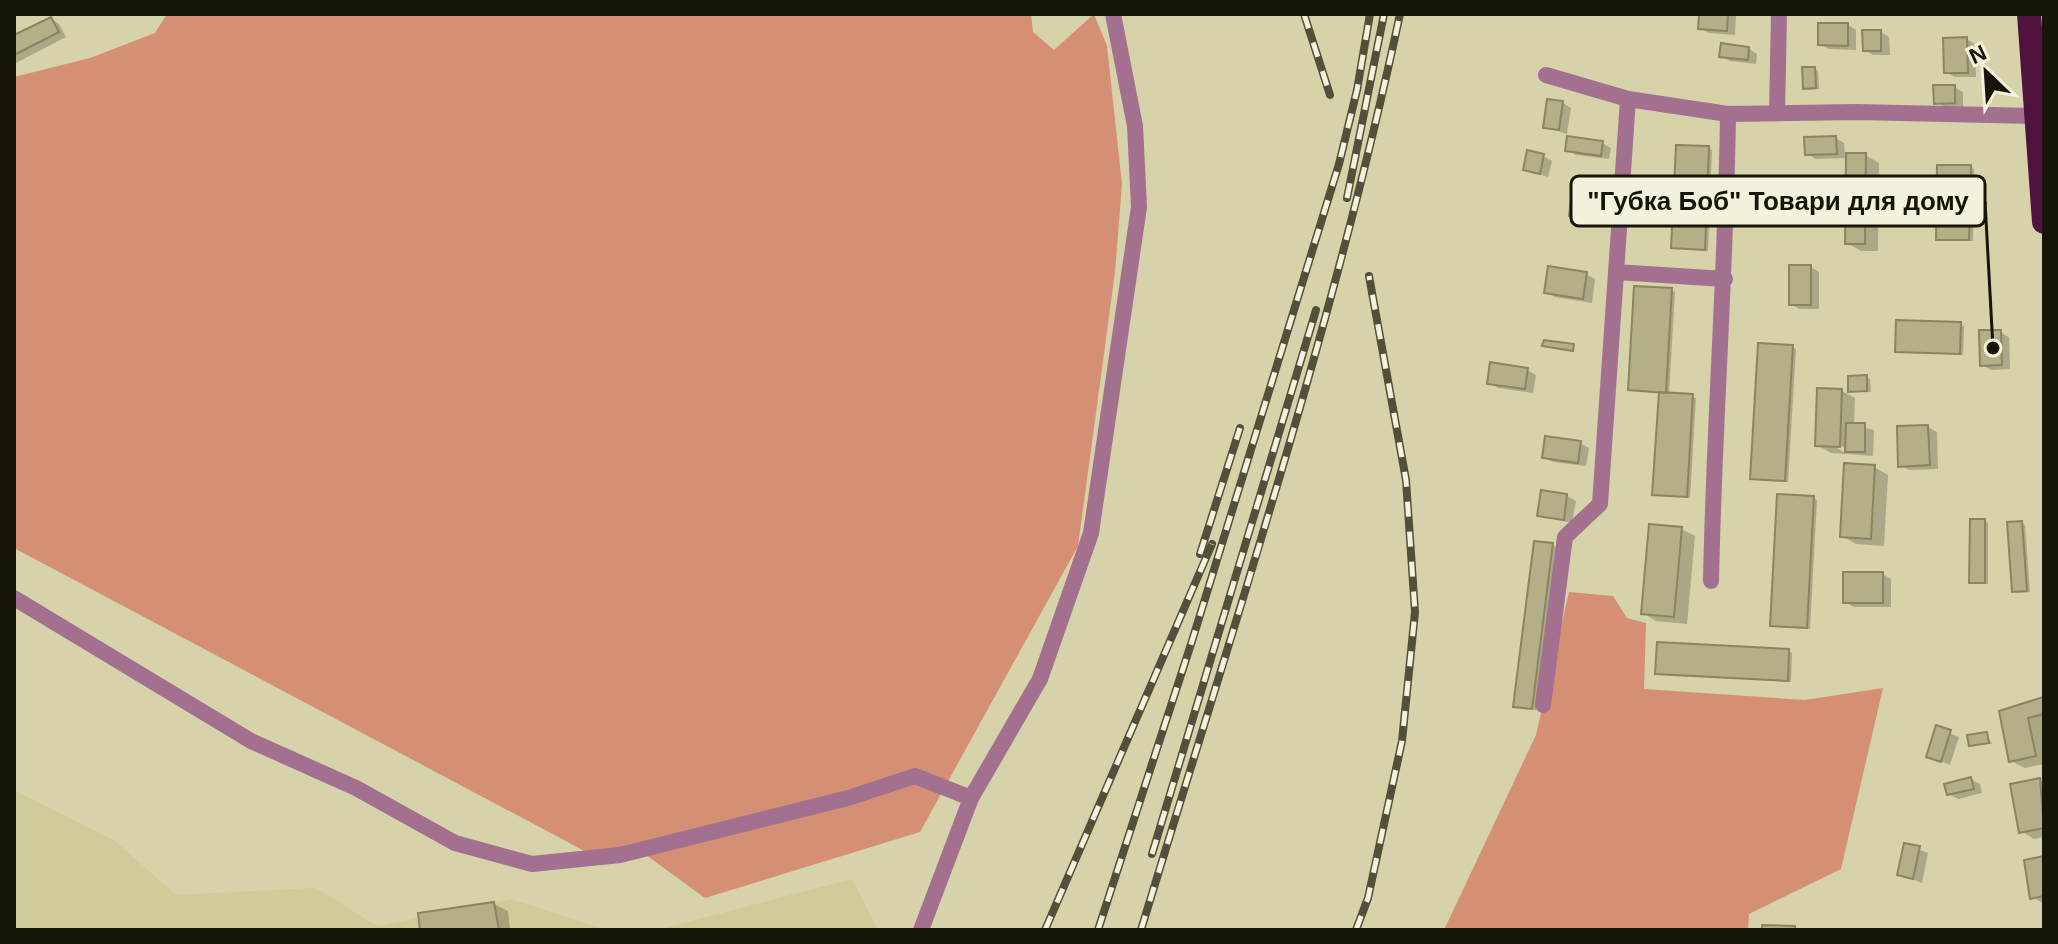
<svg xmlns="http://www.w3.org/2000/svg" width="2058" height="944" viewBox="0 0 2058 944" font-family="Arial,sans-serif">
  <style>
    .built { fill: #d0cb9b }
    .green { fill: #d48f74 }
    .shadow { fill: #0003 }
    .building { fill: #b3af88; stroke: #89855f; stroke-width: 2 }
    .lines { fill: none; stroke-linecap: round; stroke-linejoin: round }
    .street { stroke: #a3708f; stroke-width: 16 }
    .highway { stroke: #4f133d; stroke-width: 24 }
    .rail-casing { stroke: #52503a; stroke-width: 8 }
    .rail { stroke: #f4f2dd; stroke-width: 5; stroke-dasharray: 15; stroke-linecap: butt }
    .leader { fill: none; stroke: #171507; stroke-width: 3 }
    .callout-dot { fill: #171507; stroke: #f4f2dd; stroke-width: 3 }
    .callout { fill: #f4f2dd; stroke: #171507; stroke-width: 3 }
    .callout-label { font-size: 26px; text-anchor: middle; font-weight: bold; fill: #171507 }
  </style>
  <rect width="100%" height="100%" fill="#d6d2aa"/>
  <path class="built" d="M14 790 115 841 176 895 316 888 377 926 511 899 606 930H14Z
    M852 879 878 930H657Z"/>
  <path class="green" d="M167 14H1031L1033 32 1054 50 1094 14 1107 46 1122 184 1115 272 1078 546 920 832 705 898 646 855 609 864 14 548V77L90 58 155 33Z
    M1569 592 1613 596 1627 618 1646 623 1644 689 1805 700 1883 688 1841 869 1749 914 1748 930H1444L1536 735Z"/>
  <path class="shadow" d="M1701 14 1736 15 1735 35 1709 33 1700 28Z
    M51 19 59 24 66 37 14 64V37Z
    M1848 25 1856 30V50L1829 49 1820 44Z
    M1881 32 1889 37 1890 55H1873L1865 50Z
    M1966 39 1975 44 1976 77H1955L1946 72Z
    M1749 49 1757 54 1756 64 1730 61 1721 56Z
    M1815 69 1818 71 1819 89 1809 90 1805 88Z
    M1954 87 1963 92V107H1945L1936 102Z
    M1563 103 1571 108 1567 134 1545 127Z
    M1836 138 1844 143 1845 155H1865L1879 163 1878 251H1861L1847 243 1848 158 1816 159 1807 154Z
    M1602 143 1611 148 1609 159 1576 155 1567 150Z
    M1708 148 1712 150 1708 251 1677 249 1673 247Z
    M1543 156 1552 161 1548 177 1525 169Z
    M1970 167 1974 169 1973 241H1941L1938 239Z
    M1573 202 1604 206 1612 211 1611 224 1580 220 1571 215Z
    M1811 267 1819 272V309H1799L1791 304Z
    M1586 274 1595 279 1592 303 1555 297 1546 292Z
    M1671 290 1675 292 1669 395 1696 398 1690 498 1654 494 1660 393 1630 389Z
    M1960 324 1964 326 1963 355 1897 350Z
    M2000 332 2009 337 2010 369 1991 370 1982 365Z
    M1792 347 1796 349 1788 482 1756 480 1752 478Z
    M1527 370 1536 375 1533 393 1498 388 1489 383Z
    M1867 377 1870 379 1871 392 1850 391Z
    M1842 391 1855 398 1854 425 1874 430 1873 456 1847 454V449L1832 441 1830 444 1847 454 1831 453 1817 445Z
    M1928 427 1937 432 1938 469 1909 470 1900 465Z
    M1580 443 1589 448 1586 466 1553 462 1544 457Z
    M1874 467 1888 475 1884 546 1856 544 1842 536Z
    M1567 496 1576 501 1572 523 1539 515Z
    M1813 498 1817 500 1810 629 1776 627 1772 625Z
    M1985 521 1988 523V584H1975L1971 582Z
    M2021 523 2025 525 2030 592 2018 593 2014 591Z
    M1681 529 1695 536 1687 624 1656 621 1643 613Z
    M1552 545 1556 547 1536 710 1519 708Z
    M1883 574 1891 579V607H1854L1845 602Z
    M1789 651 1792 653 1791 682 1657 673Z
    M2044 700V764L2025 768 2011 761 2023 703Z
    M1937 728 1959 737 1950 765 1929 756Z
    M1987 734 1992 744 1971 745Z
    M1971 779 1980 784 1982 793 1958 799 1949 794Z
    M2040 780 2044 782V837L2034 839 2021 831Z
    M1906 845 1928 853 1922 883 1899 874Z
    M2044 858V902H2041L2032 897Z
    M494 904 508 911 510 930H422Z"/>
  <path class="building" d="M1699 14H1728L1727 31 1698 29Z
    M51 17 59 32 14 55V35Z
    M1818 23H1848V46L1818 45Z
    M1862 30H1881V51H1863Z
    M1967 37 1968 73H1944L1943 38Z
    M1721 43 1749 47 1748 60 1719 57Z
    M1802 67H1815L1816 88 1803 89Z
    M1933 85H1955V103L1934 104Z
    M1547 99 1563 101 1559 130 1543 128Z
    M1567 136 1603 141 1601 156 1565 151Z
    M1836 136 1837 154 1805 155 1804 137Z
    M1676 145 1709 146 1705 250 1671 248Z
    M1527 150 1544 154 1540 174 1523 170Z
    M1846 153H1866L1865 244H1845Z
    M1937 165H1971L1969 240H1936Z
    M1571 200 1604 204 1602 220 1569 216Z
    M1789 265H1811V305H1789Z
    M1548 266 1587 272 1583 299 1544 293Z
    M1634 286 1672 288 1666 393 1628 390Z
    M1896 320 1961 322 1960 354 1895 352Z
    M1979 330H2001L2002 365 1980 366Z
    M1544 340 1574 344 1573 351 1542 346Z
    M1758 343 1793 345 1785 481 1750 479Z
    M1490 362 1528 368 1525 389 1487 384Z
    M1867 375V391L1848 392V376Z
    M1817 388 1842 389 1840 447 1815 446Z
    M1659 392 1693 394 1687 497 1652 495Z
    M1846 423H1865V452H1845Z
    M1928 425 1930 465 1898 467 1897 426Z
    M1545 436 1581 441 1578 463 1542 458Z
    M1844 463 1875 465 1871 539 1840 537Z
    M1541 490 1567 494 1564 520 1537 516Z
    M1777 494 1814 496 1807 628 1770 626Z
    M1970 519H1985V583H1969Z
    M2022 521 2027 591 2012 592 2007 522Z
    M1649 524 1682 527 1674 617 1641 614Z
    M1534 541 1553 543 1532 709 1513 707Z
    M1843 572H1883V603H1843Z
    M1657 642 1789 649 1788 681 1655 674Z
    M2043 697 2044 714 2028 718 2036 756 2009 762 1999 711Z
    M1936 725 1951 730 1941 762 1926 757Z
    M1987 732 1989 743 1969 746 1967 735Z
    M1971 777 1974 789 1947 795 1944 784Z
    M2040 778 2044 828 2019 833 2010 784Z
    M1904 843 1920 846 1913 879 1897 875Z
    M2044 856V896L2030 899 2024 860Z
    M494 902 499 930H420L418 913Z
    M1762 925 1795 926V930H1762Z"/>
  <g class="lines">
    <path class="street" d="M1546 75 1628 99 1728 114 1857 112 2036 116
      M1777 113 1779 14
      M1616 272 1725 279
      M1711 581C1714 425 1726 270 1728 114
      M14 598 251 741 356 788 455 843 532 864 620 855 848 798 915 776 971 798
      M1543 705 1565 537 1600 504 1628 99
      M921 930 971 798 1040 679 1091 533 1139 207 1135 126 1113 14"/>
    <path class="highway" d="M2029 14 2044 222"/>
    <g class="rail-casing">
      <path id="rail" d="M1304 14 1330 95
        M1347 198 1384 14
        M1200 554 1240 428
        M1152 854 1316 310
        M1045 930 1212 544
        M1098 930 1192 641 1339 164 1357 90 1370 14
        M1141 930C1233 627 1334 325 1400 14
        M1356 930 1368 898 1402 741 1415 612 1406 480 1369 276"/>
    </g>
    <use href="#rail" class="rail"/>
  </g>
  <path class="leader" d="M1993 348L1985 201"/>
  <circle class="callout-dot" cx="1993" cy="348" r="8"/>
  <rect class="callout" x="1571" y="176" width="414" height="50" rx="8"/>
  <g class="callout-label">
    <text x="1778" y="210">"Губка Боб" Товари для дому</text>
  </g>
  <rect width="2058" height="944" fill="none" stroke="#171507" stroke-width="32"/>
  <g transform="translate(1986 72) rotate(335)" stroke="#f4f2dd" stroke-width="6" paint-order="stroke">
  <path d="M0-6L14 30L0 20L-14 30Z" fill="#171507"/>
  <text y="-12" font-size="22" font-weight="bold" text-anchor="middle" fill="#171507">N</text>
  </g>
</svg>
